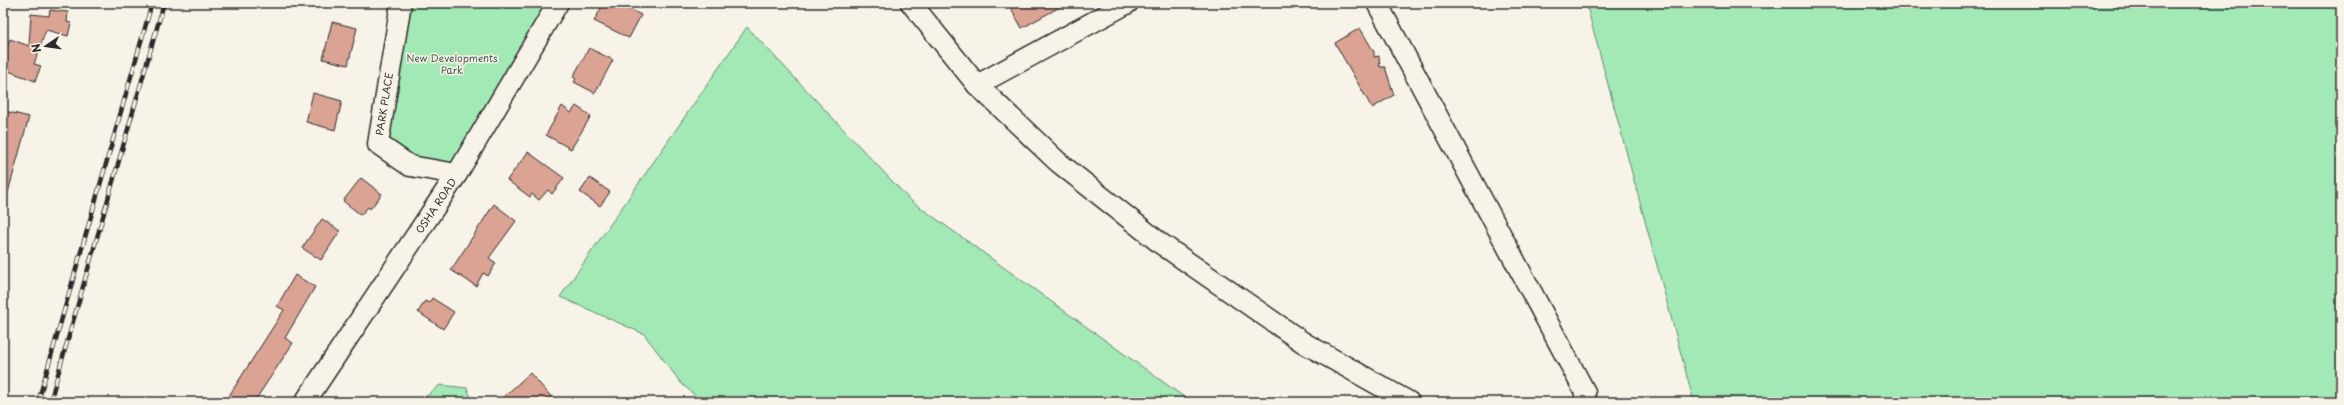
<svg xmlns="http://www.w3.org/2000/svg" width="2344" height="405" viewBox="0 0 2344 405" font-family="'Playpen Sans',sans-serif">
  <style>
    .green { fill: #a2e9b6; stroke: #668a70 }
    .building { fill: #dba393; stroke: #2b2b2b }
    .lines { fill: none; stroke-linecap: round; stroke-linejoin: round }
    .minor-casing { stroke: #2b2b2b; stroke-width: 23 }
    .minor { stroke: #f7f3e8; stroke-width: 20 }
    .rail-casing { stroke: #2b2b2b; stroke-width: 4.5 }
    .rail { stroke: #f7f3e8; stroke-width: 3; stroke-dasharray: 9; stroke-linecap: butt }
    .labels { text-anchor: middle; stroke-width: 3; stroke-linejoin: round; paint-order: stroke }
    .park-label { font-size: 10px; fill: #495a4e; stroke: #f7f3e8 }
    .street-label { font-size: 10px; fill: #2b2b2b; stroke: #f7f3e8 }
  </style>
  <rect width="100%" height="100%" fill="#f7f3e8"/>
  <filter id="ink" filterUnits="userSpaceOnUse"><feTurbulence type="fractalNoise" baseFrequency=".025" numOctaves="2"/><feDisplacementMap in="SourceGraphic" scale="8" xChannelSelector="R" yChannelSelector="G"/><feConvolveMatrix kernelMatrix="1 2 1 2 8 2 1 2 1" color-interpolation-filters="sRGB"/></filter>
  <g filter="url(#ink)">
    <path class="green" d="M401 3H558L457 174 378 144Z
      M1586 3H2341V402H1694Z
      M747 27 910 200 1191 402H702L681 383 644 334 560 297Z
      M440 385 467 388 473 402H419Z"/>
    <path class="building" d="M604 3H618L641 15 629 38 594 21Z
      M1008 3H1067L1022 28Z
      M50 10 68 12 67 22 71 23 68 36 46 30 34 64 41 66 35 81 3 69V57L10 39 29 46 31 14 49 16Z
      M332 22 357 28 348 65 323 59Z
      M1360 28 1374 52V57L1379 56 1380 67H1385L1394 95 1372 108 1335 43Z
      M589 48 613 60 595 93 574 82 576 79 573 77Z
      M313 93 342 101 335 130 306 122Z
      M562 106 571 113 576 106 591 116 571 149 546 135Z
      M5 111 29 117 7 196 3 195V120Z
      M528 152 564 178 552 194 548 190 539 200 532 194 530 197 507 180Z
      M361 178 382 194 370 209 368 207 361 215 343 201Z
      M590 178 610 192 600 206 580 192Z
      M494 204 516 221 489 258 496 263 488 276 483 273 476 286 451 270Z
      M322 219 340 231 321 260 302 248Z
      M295 275 315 287 285 338 293 343 254 402H225L284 310 277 306Z
      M432 298 454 312 443 329 418 312 425 301 429 303Z
      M530 373 556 402H498Z"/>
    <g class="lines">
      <g class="minor-casing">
        <g id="minor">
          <path d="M401 3 378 144 410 166 457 174"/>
          <path d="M911 3 977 85 1058 162 1160 243 1304 343 1409 402"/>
          <path d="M1377 3 1585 392V402"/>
          <path d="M977 85 1128 3"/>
          <path id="s1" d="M305 402 457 174 558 3"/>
        </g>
      </g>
      <use href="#minor" class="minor"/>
      <g class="rail-casing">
        <path id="rail" d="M38 402 152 3
          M50 402 164 3"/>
      </g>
      <use href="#rail" class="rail"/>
    </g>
  </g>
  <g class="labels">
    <g class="park-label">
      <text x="452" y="62">New Developments<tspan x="452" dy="12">Park</tspan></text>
    </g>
    <g class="street-label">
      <text transform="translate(384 104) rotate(-81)" y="4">PARK PLACE</text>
      <text dy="4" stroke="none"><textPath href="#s1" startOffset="236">OSHA ROAD</textPath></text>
    </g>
  </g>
  <rect width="2344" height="405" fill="none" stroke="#f7f3e8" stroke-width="16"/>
  <rect x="8" y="8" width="2328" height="389" fill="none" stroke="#2b2b2b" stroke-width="1.5" filter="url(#ink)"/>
  <g transform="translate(46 46) rotate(257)" stroke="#f7f3e8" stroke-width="3" paint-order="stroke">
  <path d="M0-3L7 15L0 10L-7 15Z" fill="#2b2b2b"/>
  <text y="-6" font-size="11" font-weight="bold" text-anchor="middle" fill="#2b2b2b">N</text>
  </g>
</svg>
